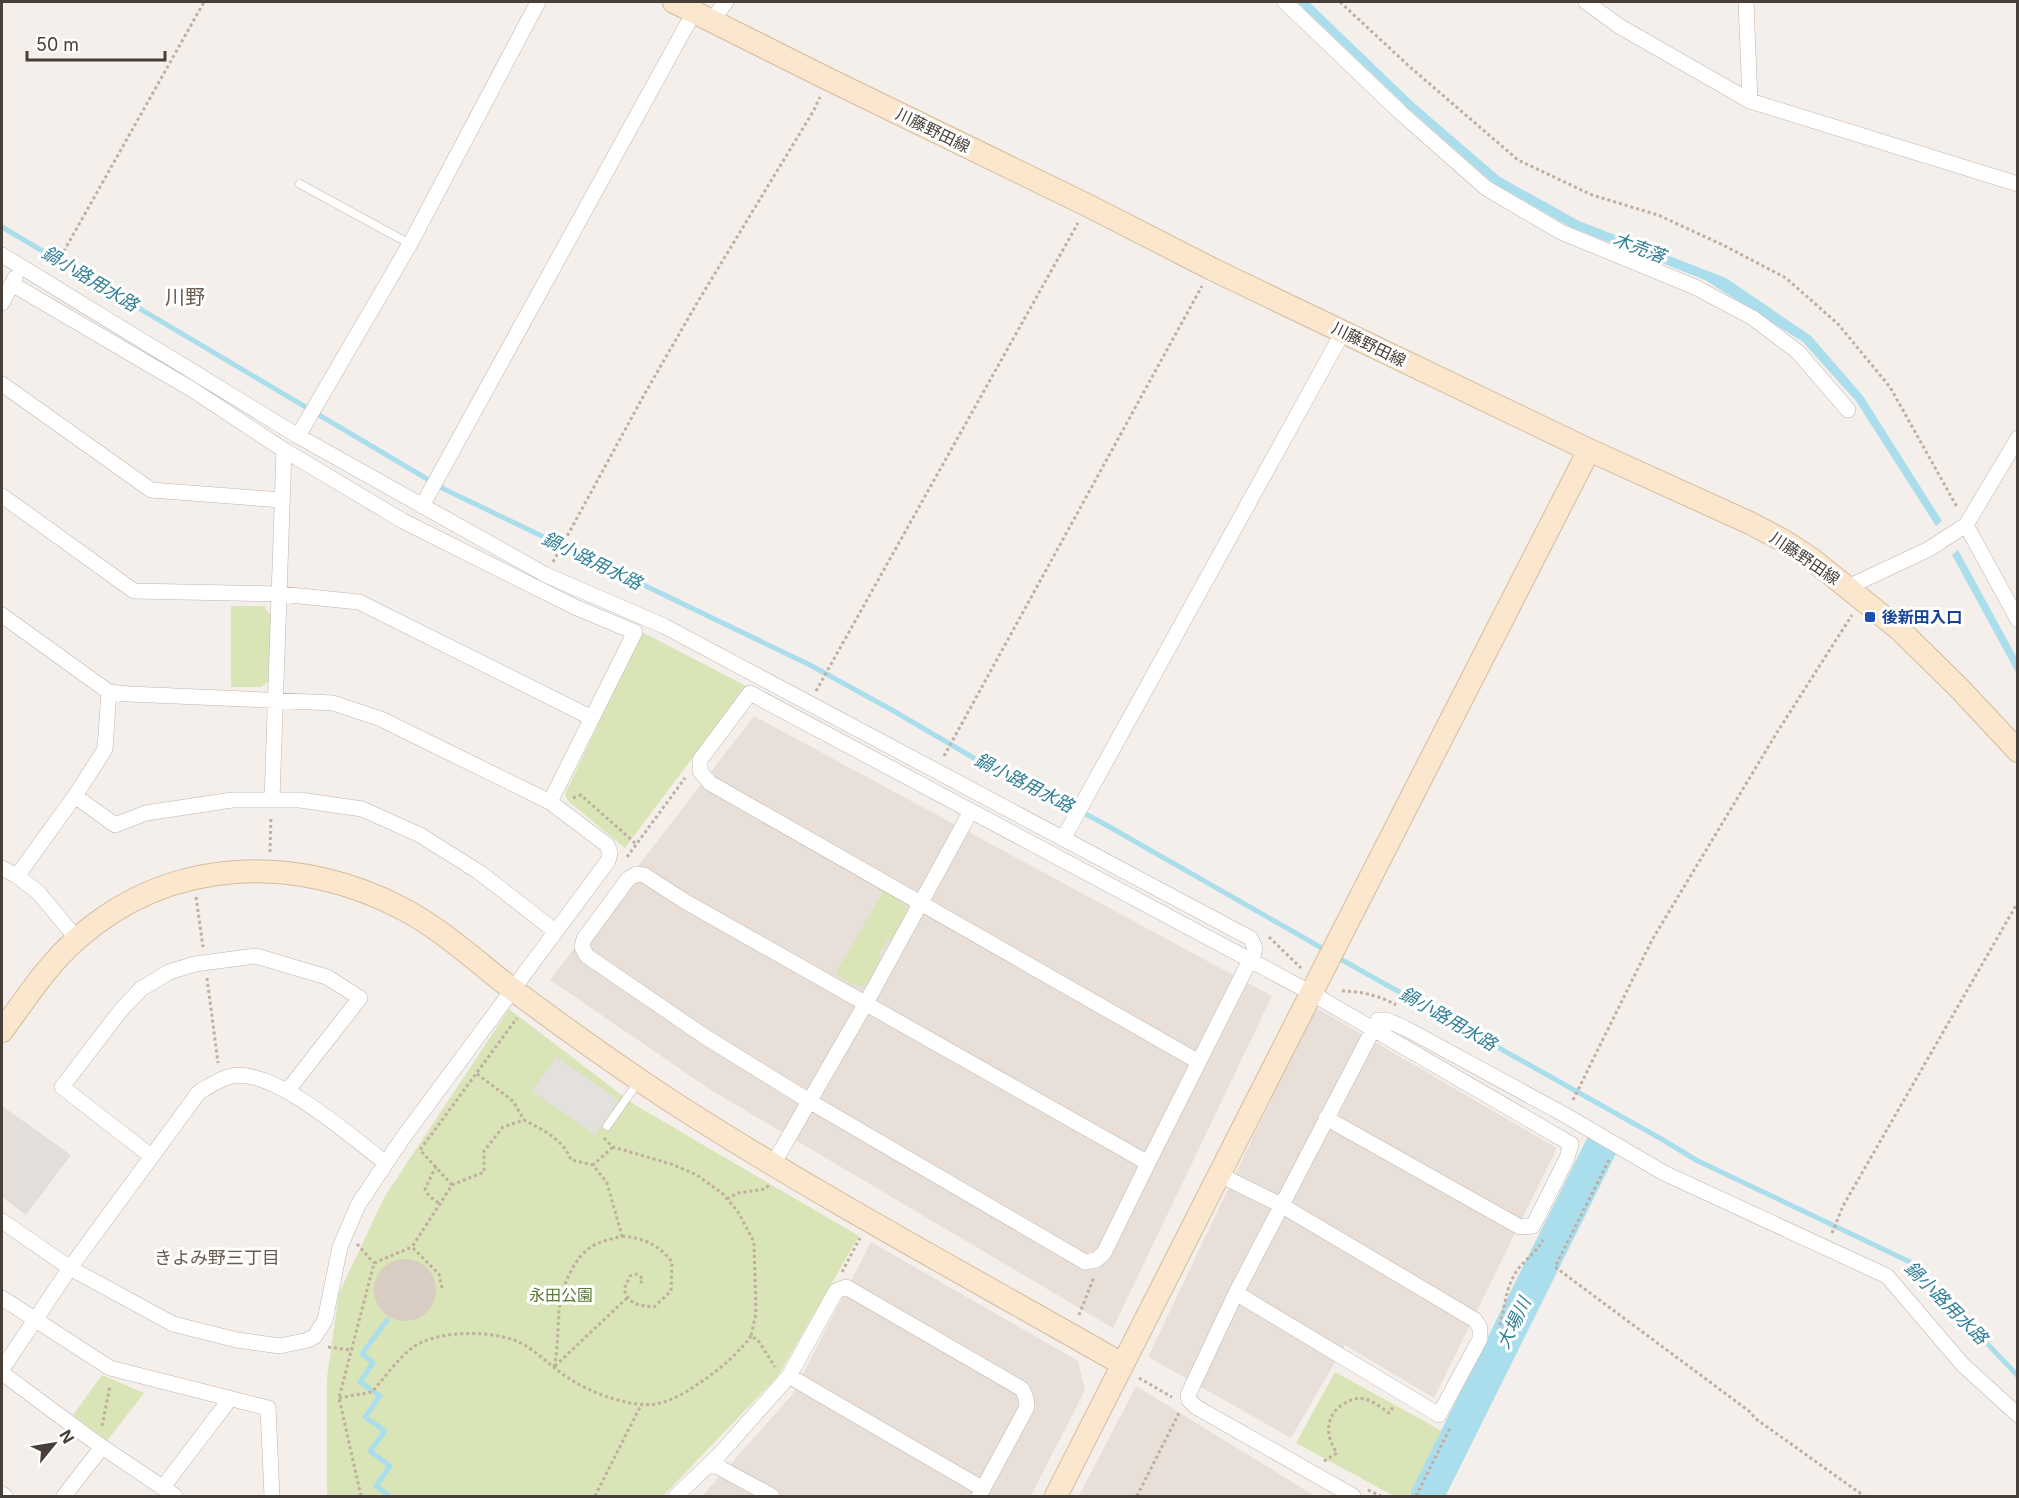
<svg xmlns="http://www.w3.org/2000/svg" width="2019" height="1498" viewBox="0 0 2019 1498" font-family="Inter,'Noto Sans JP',sans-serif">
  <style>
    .residential { fill: #e8e0d8 }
    .industrial { fill: #e4dedb }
    .green { fill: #d9e5b6 }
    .parking { fill: #e3e0de }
    .water { fill: #abdeec }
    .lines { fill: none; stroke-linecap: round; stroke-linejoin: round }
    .stream { stroke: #abdeec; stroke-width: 5 }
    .river { stroke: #abdeec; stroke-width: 33 }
    .building { fill: #d8ccc3 }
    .lane-casing { stroke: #bfb5ad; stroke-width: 9 }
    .street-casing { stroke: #bfb5ad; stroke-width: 16 }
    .secondary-casing { stroke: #d4bc9e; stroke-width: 24 }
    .path { stroke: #c0ae9f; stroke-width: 3; stroke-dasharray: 3 3; stroke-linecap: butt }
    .lane { stroke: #fff; stroke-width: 8 }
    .street { stroke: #fff; stroke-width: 15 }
    .secondary { stroke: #fbe7cd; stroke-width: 22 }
    .transit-dot { fill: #1a4fb4; stroke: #fff; stroke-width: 2 }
    .labels { text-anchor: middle; stroke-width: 6; stroke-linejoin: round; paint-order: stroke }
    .street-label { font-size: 16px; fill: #473f38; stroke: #fff }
    .transit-label { font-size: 16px; font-weight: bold; fill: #164399; stroke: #fff; text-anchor: start }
    .park-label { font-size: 16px; fill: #57762f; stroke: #fff }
    .water-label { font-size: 18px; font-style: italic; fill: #317f96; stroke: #fff }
    .neighbourhood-label { font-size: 18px; fill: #6a5b50; stroke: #fff }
    .quarter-label { font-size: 20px; fill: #6a5b50; stroke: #fff }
  </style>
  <rect width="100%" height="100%" fill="#f4efea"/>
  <path class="residential" d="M754 716 1272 996 1113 1328 711 1090 550 980Z
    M1315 1007 1557 1148 1434 1398 1345 1345 1291 1438 1148 1357Z
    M871 1242 1078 1361 1085 1390 1031 1496H702L792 1395Z
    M1136 1386 1315 1496H1079Z"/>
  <path class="industrial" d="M2 1106 71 1155 26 1215 2 1197Z"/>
  <path class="green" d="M231 606H264L271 616 269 681 261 687H231Z
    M642 632 746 686 625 848 568 801 565 794Z
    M884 890C917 910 908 910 892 940L888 939 878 956 881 958C865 988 868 995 835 974Z
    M509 1009 635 1105 859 1236 778 1376 663 1496H327V1378L339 1293 385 1196Z
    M1335 1372 1444 1432 1409 1496H1394L1296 1443Z
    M102 1375 144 1393 107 1441 73 1415Z"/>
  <path class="parking" d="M556 1057 619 1100 595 1135 532 1091Z"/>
  <path class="water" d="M1297 2H1309L1414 103 1500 177 1579 221 1726 278 1811 336 1863 396 1942 521 1936 526 1856 401 1803 342 1705 280 1570 227 1493 183 1408 108Z
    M1958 550 2017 658V674L1952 555Z"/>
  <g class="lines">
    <path class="stream" d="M2 227 444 489 810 665 892 710 984 764 1021 779 1108 826 1327 951
      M1335 956 1665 1141 1696 1160 1910 1262 2018 1376
      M387 1320 362 1354 373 1363 360 1382 380 1396 365 1417 385 1431 370 1451 390 1466 376 1486 390 1496"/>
    <path class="river" d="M1427 1496 1600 1149"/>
  </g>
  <path class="building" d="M374 1290a31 31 0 1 1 62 0a31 31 0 1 1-62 0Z"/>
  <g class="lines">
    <g class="lane-casing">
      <path id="lane" d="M300 184 410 244
        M607 1126 639 1081"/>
    </g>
    <g class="street-casing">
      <path id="street" d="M1285 2 1401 113 1486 188 1561 232 1695 287 1753 318 1798 352 1848 410
        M1586 2 1619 26 1750 101 2018 184
        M1746 2 1750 101
        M711 21 726 2
        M2 255 298 436 546 575 664 626 1250 938C1256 947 1256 951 1250 960L1311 993 1571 1144 1567 1158 1533 1226 1520 1227 1326 1118
        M12 284 193 390 284 450
        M2 303 15 278
        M2 384 151 490 282 500
        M298 436 410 244 538 2
        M2 496 134 591 280 594 359 602 592 718
        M422 506 694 12
        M1966 525 2018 620
        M1848 587 1929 549 1966 525 2018 438
        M2 615 109 692
        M75 796 115 825 146 813 232 800H300L362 809 420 835 479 872 555 931
        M1063 839 1343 332
        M2 868 17 876 38 892 77 939
        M636 874 644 875 686 902 1148 1163 1104 1253 1096 1260 1085 1262 809 1101 704 1036 587 956 582 947 584 939 628 879Z
        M17 876 75 796 105 749 109 692 129 694 333 703 381 719 550 802 635 632 575 607 403 521 284 450C280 567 276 683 272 800
        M151 1156 62 1087 121 1010 141 989 169 972 195 964 256 956 327 977 360 998 288 1090
        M1148 1163 1250 960 750 693 700 760V771L710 783 1199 1062
        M772 1166 866 1003 971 811
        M1220 1175 1281 1205 1475 1320 1480 1328V1339L1439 1415 1236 1293
        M2 1221 70 1268 173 1324 237 1340 280 1346 308 1340 315 1336 325 1320 340 1247 358 1205 402 1139 608 861 610 853 607 845 550 802
        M2 1298 110 1368 268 1408 272 1496
        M2 1369 70 1268 199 1092C208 1087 218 1080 228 1077 270 1063 352 1138 386 1163
        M2 1373 95 1442 175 1496
        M789 1376 983 1489
        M711 1463 772 1496
        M163 1487 230 1399
        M2 1494 5 1496
        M64 1496 102 1447
        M676 1496 719 1455 789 1376 836 1291 846 1287 1022 1389 1026 1398 1027 1407 979 1496
        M1353 1496 1196 1407 1189 1400 1188 1395 1236 1293 1378 1020H1386L1405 1028 1565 1115 1664 1173 1887 1276 1963 1365 2018 1415"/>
    </g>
    <g class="secondary-casing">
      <path id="secondary" d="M674 2 828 79 1089 206 1212 269 1589 450 1750 523 1784 541 1813 560 1900 630 1959 688 2018 751
        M2 1031C25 1000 47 965 77 939 170 856 298 853 405 910 444 931 477 962 512 989 567 1030 623 1070 680 1107 824 1199 974 1279 1122 1364
        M1056 1496 1318 980 1589 450"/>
    </g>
    <path class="path" d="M1340 2 1410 67 1518 160 1592 195 1658 215 1723 245 1786 278 1838 324 1890 387 1957 507
      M55 267 204 2
      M553 562 644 395 697 303 814 110 820 97
      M816 691 1078 223
      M944 756 1202 286
      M573 798 581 795 636 844
      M270 852 271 816
      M627 857 685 778
      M196 897 203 947
      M1269 937 1301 968
      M207 978 218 1063
      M1342 991C1360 991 1381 996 1396 1005
      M477 1074 513 1101 524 1120
      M1573 1100 1652 940 1776 734 1852 615
      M604 1138 613 1147 671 1164 697 1175 723 1194 738 1212 754 1242 756 1313 751 1336 758 1340 775 1367
      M1609 1160 1555 1267 1749 1411 1756 1419 1864 1496
      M436 1166 425 1189 429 1196 440 1204
      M452 1185 420 1150 517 1018
      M727 1199 738 1193 765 1189 769 1185
      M1832 1233 1843 1206 2018 902
      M622 1236C644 1238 659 1245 672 1262L671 1291 654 1307C638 1305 629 1305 624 1289L630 1276 637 1274 643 1279 640 1284
      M357 1244 374 1263
      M842 1272 860 1238
      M442 1288 439 1274 412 1247 452 1185 484 1172V1151L503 1127 524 1120C543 1130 563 1139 571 1160L593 1165
      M1079 1315 1094 1277
      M1498 1331C1505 1311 1504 1291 1516 1272 1524 1260 1536 1253 1543 1240
      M328 1347 351 1350
      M555 1366 627 1298
      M554 1367C559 1346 557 1324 560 1303 563 1284 575 1257 591 1247 600 1241 612 1239 622 1236L607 1183 593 1165 613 1147
      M1139 1378 1172 1397
      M339 1398 372 1392C385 1377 397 1360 412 1348 436 1329 501 1329 526 1346 542 1356 554 1369 570 1379 591 1393 631 1408 656 1404 672 1401 688 1391 701 1382 721 1368 737 1355 751 1336
      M102 1426 110 1386
      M1324 1461 1337 1453C1325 1436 1325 1416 1343 1404 1350 1400 1356 1397 1365 1399 1373 1401 1382 1408 1389 1413L1393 1407
      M1368 1490 1381 1496
      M361 1496 339 1398 374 1263 412 1247
      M595 1496 641 1405
      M1137 1496 1179 1413
      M1416 1496 1450 1428"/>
    <use href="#lane" class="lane"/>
    <use href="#street" class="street"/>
    <use href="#secondary" class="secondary"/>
  </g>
  <rect class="transit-dot" x="1864" y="611" width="12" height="12" rx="3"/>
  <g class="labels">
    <g class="street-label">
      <text transform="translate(933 130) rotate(26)" y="6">川藤野田線</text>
      <text transform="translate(1369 344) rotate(26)" y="6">川藤野田線</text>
      <text transform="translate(1805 558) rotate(34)" y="6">川藤野田線</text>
    </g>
    <g class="transit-label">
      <text x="1882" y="623">後新田入口</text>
    </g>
    <g class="park-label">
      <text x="561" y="1301">永田公園</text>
    </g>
    <g class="water-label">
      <text transform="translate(1639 248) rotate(21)" y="6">木売落</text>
      <text transform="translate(90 279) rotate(31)" y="6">鍋小路用水路</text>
      <text transform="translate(592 561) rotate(26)" y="6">鍋小路用水路</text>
      <text transform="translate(1024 783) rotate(27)" y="6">鍋小路用水路</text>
      <text transform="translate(1448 1019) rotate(30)" y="6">鍋小路用水路</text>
      <text transform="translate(1946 1303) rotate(45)" y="6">鍋小路用水路</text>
      <text transform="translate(1514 1323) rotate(-64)" y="6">大場川</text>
    </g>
    <g class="neighbourhood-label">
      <text x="217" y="1264">きよみ野三丁目</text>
    </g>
    <g class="quarter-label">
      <text x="185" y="304">川野</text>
    </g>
  </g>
  <rect width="2019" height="1498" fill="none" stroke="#473f38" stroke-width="6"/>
  <g transform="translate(54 1444) rotate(60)" stroke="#ffffff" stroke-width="4.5" paint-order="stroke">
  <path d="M0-4.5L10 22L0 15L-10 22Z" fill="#473f38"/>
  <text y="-9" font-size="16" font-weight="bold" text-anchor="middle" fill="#473f38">N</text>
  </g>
  <path d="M27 51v9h138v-9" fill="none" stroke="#473f38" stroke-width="3"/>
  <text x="36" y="51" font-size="18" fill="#473f38" stroke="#ffffff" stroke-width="4.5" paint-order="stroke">50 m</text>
</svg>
